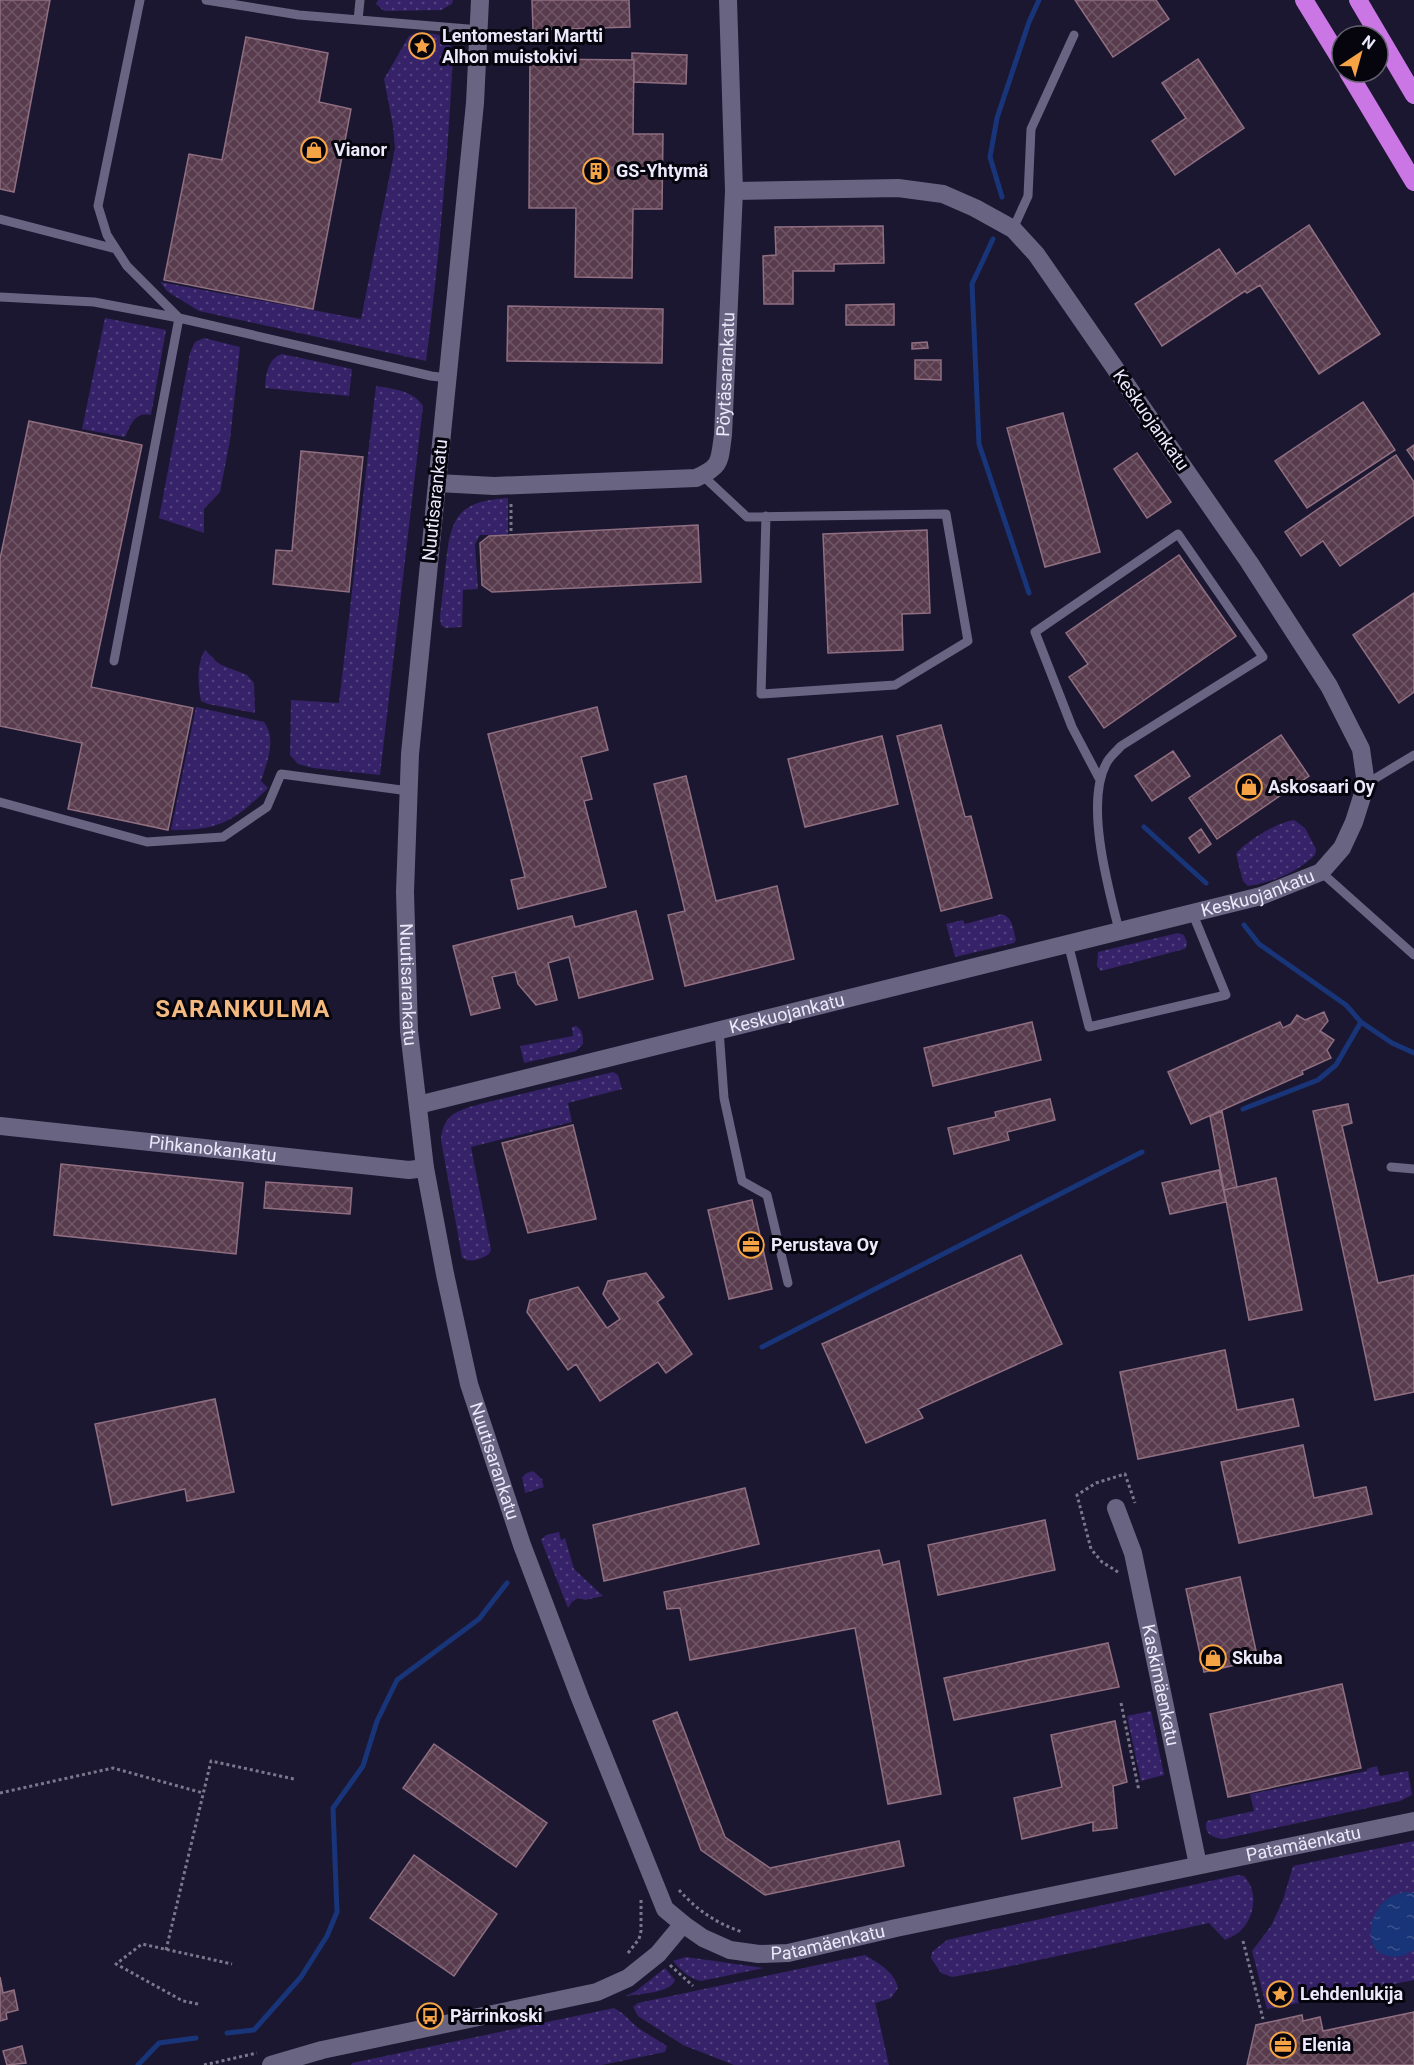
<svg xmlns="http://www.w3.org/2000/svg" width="1414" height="2065" viewBox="0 0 1414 2065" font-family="Roboto,sans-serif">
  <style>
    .grass { fill: url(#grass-dots) }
    .water { fill: url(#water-ripples) }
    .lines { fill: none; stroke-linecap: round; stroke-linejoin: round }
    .stream { stroke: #193579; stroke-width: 5 }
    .building { fill: url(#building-cross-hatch); stroke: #8f6f81; stroke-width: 1.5 }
    .path { stroke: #7b788e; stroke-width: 3; stroke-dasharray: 3 3; stroke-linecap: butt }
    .lane { stroke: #686482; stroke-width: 9 }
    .street { stroke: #686482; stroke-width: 18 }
    .secondary { stroke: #686482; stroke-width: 18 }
    .highway { stroke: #cb76e5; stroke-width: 18 }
    .labels { text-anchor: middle; stroke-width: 6; stroke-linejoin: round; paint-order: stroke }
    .poi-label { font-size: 18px; font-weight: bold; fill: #ebe9fb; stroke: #06050e; text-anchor: start }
    .street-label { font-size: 18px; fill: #ebe9fb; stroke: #06050e }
    .district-label { font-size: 24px; font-weight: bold; letter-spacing: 1.5px; fill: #f3b97f; stroke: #06050e }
  </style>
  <defs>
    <pattern id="grass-dots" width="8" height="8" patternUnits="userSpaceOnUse" patternTransform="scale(1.5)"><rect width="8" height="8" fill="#352268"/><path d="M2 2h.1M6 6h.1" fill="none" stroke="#52427e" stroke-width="1.8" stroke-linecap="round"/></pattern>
    <pattern id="water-ripples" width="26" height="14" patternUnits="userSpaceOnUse" patternTransform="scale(1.5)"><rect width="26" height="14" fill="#193579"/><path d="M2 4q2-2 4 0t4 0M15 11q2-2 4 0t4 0" fill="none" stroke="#3b528d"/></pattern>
    <pattern id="building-cross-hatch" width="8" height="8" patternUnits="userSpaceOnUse" patternTransform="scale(1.5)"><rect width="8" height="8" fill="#583b4c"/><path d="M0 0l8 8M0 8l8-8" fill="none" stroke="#705767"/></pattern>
  </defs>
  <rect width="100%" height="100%" fill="#1c1730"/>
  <path class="grass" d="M378 0H453L452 4 441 10 384 11 376 4Z
    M416 33 435 34 449 39 453 55C448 157 439 259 426 361L199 311 168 292 160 282 361 319 395 148 393 126 384 79 409 36Z
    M105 318 166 330 151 415C135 411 130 426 125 437L82 429Z
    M204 338 240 347 230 440 220 492 204 509V533L159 518 190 353 195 342Z
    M282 354 352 369 349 396 265 388C266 375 267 359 282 354Z
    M376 386C393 389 413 390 423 406L380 775 313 768 298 764 290 755 291 700 339 703Z
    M508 498V535H480L475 544 478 589 463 590 462 627 445 628 441 625 440 617C442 599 444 580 446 562 451 516 459 501 508 498Z
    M205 650 219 664 247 675 254 683 255 713 208 704 201 701C198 685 196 665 205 650Z
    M196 707 264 722C277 739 267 762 261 781L268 788C235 821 219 831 171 830Z
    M1294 820 1305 828 1316 849 1315 855C1296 873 1273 882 1248 886L1243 881 1236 854C1246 841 1278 822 1294 820Z
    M1002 914C1013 918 1013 929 1016 940L1014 943 955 957 946 924 963 920 965 924Z
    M1178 933 1184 935 1187 942 1186 948 1181 950 1101 971 1097 966 1098 952Z
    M576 1026C583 1030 583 1037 583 1044L576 1051 524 1063 520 1046 573 1036 572 1027Z
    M613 1072 618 1075 622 1089 568 1103 572 1122 471 1147 491 1250 489 1254C482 1259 468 1264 462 1257L441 1140C443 1112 460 1110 484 1103Z
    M533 1471 543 1480 542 1481 544 1487 525 1493 522 1477 527 1473Z
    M559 1532 561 1540 565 1538 574 1569 603 1596 585 1600 578 1598 572 1602 568 1608 541 1540 546 1535Z
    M1151 1711 1164 1775 1141 1781 1127 1716Z
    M1377 1766 1380 1776 1408 1771 1412 1795 1400 1801 1223 1839C1213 1838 1202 1833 1207 1821L1254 1811 1250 1794 1367 1771V1769Z
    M1414 1841V1980L1267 2009 1252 1951 1271 1926 1283 1900 1293 1866Z
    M1237 1875 1244 1876C1259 1892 1255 1919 1238 1933 1234 1936 1228 1938 1225 1940L1209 1923 997 1969 952 1977 941 1973 931 1958 932 1952 947 1940Z
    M865 1955C878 1963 895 1972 898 1988L891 1998 875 2003 889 2065H734L683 2045 638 2016 633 2007 638 2003Z
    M686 1957 764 1968 701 1981C690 1979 680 1970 673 1961Z
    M665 1968 675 1980C671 1993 639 1994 626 1996L636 1991Z
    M614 2008 622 2013 638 2028 667 2046 665 2052 602 2065H351L352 2063Z"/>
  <path class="water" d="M1404 1892 1414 1893V1950C1410 1952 1405 1955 1401 1956 1363 1962 1364 1918 1386 1900 1390 1896 1398 1894 1404 1892Z"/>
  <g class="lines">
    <path class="stream" d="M1002 197 990 157 997 118 1029 22 1039 0
      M993 239 972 284 979 444 1029 593
      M1144 827 1206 883
      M1244 925 1259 944 1346 1005 1361 1022 1392 1043 1414 1053
      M1243 1109 1318 1080 1336 1065 1361 1022
      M762 1347 1142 1152
      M227 2033 254 2030 301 1977 327 1936 337 1912 333 1808 363 1766 377 1721 397 1680 479 1619 507 1583
      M138 2065 159 2043 196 2038"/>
  </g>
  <path class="building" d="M0 0H50L14 192 0 189Z
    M532 0H629L630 27 533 30Z
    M1075 0H1156L1169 19 1113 57Z
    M246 37 328 53 319 102 351 109 313 309 164 280 189 154 222 160Z
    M632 53 687 55 686 84 634 82V60H632Z
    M530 59 634 60 633 134H663L662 209H633L632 278 575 277 576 208H529Z
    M1198 59 1244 128 1175 175 1152 141 1186 118 1162 83Z
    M1309 225 1380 334 1319 374 1260 285 1247 293 1245 291 1162 346 1135 304 1219 249 1236 274Z
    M883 226 884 263 834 264V271H793V304H764L763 256 776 255 775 227Z
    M894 304V325H846V305Z
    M508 306 663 309 662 363 507 361Z
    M927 342 928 348 912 349V343Z
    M915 360H941V380L915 379Z
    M1363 402 1395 450 1307 508 1275 461Z
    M1063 413 1100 552 1045 567 1007 428Z
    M29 421 142 445 91 687 193 708 168 830 68 809 82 743 0 726V559Z
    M1414 445V460L1407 450Z
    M301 451 363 457 349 592 273 584 276 550 292 551Z
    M1137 453 1171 502 1147 518 1114 469Z
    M1396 455 1414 482V515L1340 566 1323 541 1301 556 1285 532Z
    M698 525 701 582 492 592 482 585 480 543 489 536Z
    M927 530 930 613 902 614 903 650 828 653 823 534Z
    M1179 555 1236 636 1104 728 1069 677 1088 664 1066 633Z
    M1414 593V692L1399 703 1353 635Z
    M597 707 608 750 581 757 592 799 584 801 606 887 518 909 511 880 525 877 488 734Z
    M941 725 965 817 971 816 992 898 941 911 897 736Z
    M1281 735 1309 776 1217 839 1189 798Z
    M882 736 898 804 805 827 788 759Z
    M1173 751 1190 776 1152 801 1135 776Z
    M686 776 716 901 777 886 794 959 685 986 668 915 685 911 654 784Z
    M1201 829 1211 844 1199 853 1189 838Z
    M636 911 653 979 579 998 569 957 548 963 557 1000 536 1005 518 984 515 972 492 977 500 1008 471 1015 453 946 572 916 575 927Z
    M1324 1012 1328 1021 1320 1031 1334 1040 1327 1050 1331 1058 1302 1071 1303 1074 1191 1124 1168 1072 1280 1022 1283 1028 1291 1024 1297 1015 1305 1020Z
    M1032 1022 1041 1060 933 1086 924 1048Z
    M1050 1099 1055 1120 1007 1132 1009 1140 954 1154 948 1128 996 1117 995 1112Z
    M1348 1104 1352 1123 1342 1126 1378 1283 1414 1275V1392L1375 1400 1313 1111Z
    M1222 1111 1237 1187 1224 1190 1210 1116Z
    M573 1125 596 1219 528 1233 502 1143Z
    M61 1164 243 1183 236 1254 54 1235Z
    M1219 1170 1226 1202 1170 1214 1162 1183Z
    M1276 1178 1302 1310 1249 1320 1224 1190Z
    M266 1182 352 1188 350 1214 264 1208Z
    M752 1200 772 1289 729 1299 708 1210Z
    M1021 1255 1062 1344 918 1409 923 1418 866 1443 822 1344Z
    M646 1273 664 1297 657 1302 692 1354 666 1373 658 1362 600 1401 576 1364 568 1370 527 1312 530 1300 578 1287 607 1328 620 1319 603 1294 608 1281Z
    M1225 1350 1237 1410 1293 1399 1299 1426 1138 1459 1120 1372Z
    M215 1399 234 1492 187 1501 185 1489 112 1505 95 1424Z
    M1303 1445 1314 1498 1366 1487 1372 1514 1239 1543 1221 1462Z
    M745 1488 759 1544 604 1581 593 1525Z
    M1045 1520 1055 1570 938 1595 928 1545Z
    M879 1550 883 1565 899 1561 941 1794 888 1804 855 1628 690 1660 680 1608 667 1609 664 1592Z
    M1240 1577 1258 1660 1204 1672 1186 1589Z
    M1108 1643 1119 1687 954 1720 944 1678Z
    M1342 1684 1361 1768 1228 1797 1210 1714Z
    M677 1712 725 1837 770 1868 899 1841 904 1866 765 1895 701 1850 653 1721Z
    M1115 1721 1127 1782 1113 1786 1117 1828 1093 1831V1822L1022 1839 1014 1798 1062 1787 1051 1735Z
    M434 1744 547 1823 516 1867 403 1788Z
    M414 1855 497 1914 454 1976 370 1918Z
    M0 1977 3 1993 14 1990 18 2010 6 2013 7 2019 0 2021Z
    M1414 2012V2065H1247L1256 2025 1302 2015 1303 2021 1320 2017 1323 2031Z
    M22 2046 26 2063 7 2065 3 2051Z"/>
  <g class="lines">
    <path class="path" d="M511 504V535
      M1118 1572 1102 1562 1091 1549 1077 1495 1096 1483 1125 1474 1135 1503
      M1121 1703 1139 1791
      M0 1793 113 1768 203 1793
      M679 1890C698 1911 716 1923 742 1932
      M1243 1941 1263 2019
      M166 1950 211 1761 294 1779
      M628 1953 639 1939 641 1931V1899
      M670 1965 693 1986
      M198 2004 183 2001 116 1964 142 1944 232 1964
      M204 2065 257 2053"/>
    <path class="lane" d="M206 0 299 15 480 30
      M358 20 360 0
      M0 219 116 249
      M1013 229 1028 196 1031 129 1074 35
      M0 297 94 302 179 318 431 376 448 378
      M702 475 747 517 946 514 968 641 895 685 761 694 766 516
      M114 661 179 318 127 266 107 235 98 206 140 0
      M1100 780 1072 727 1035 632 1178 534 1263 657 1121 746C1116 752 1109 757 1106 764 1085 804 1108 887 1119 930
      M1366 784 1414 755
      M0 802 147 842 223 837 267 807 281 774 409 791
      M1321 872 1414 955
      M1068 943 1089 1027 1226 995 1192 912
      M719 1030 724 1098 742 1181 767 1195 788 1283
      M1391 1167 1414 1169"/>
    <g class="street">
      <path id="s1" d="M437 483 494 486 696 478C722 466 719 462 723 435L734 191 728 0"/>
      <path id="s2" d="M418 1105 1261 896 1321 872 1342 848 1354 822 1366 784 1361 749 1329 686 1249 562 1036 254 1013 229 975 208 943 194 898 188 734 191"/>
      <path id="s3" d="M0 1126 409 1170 425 1168"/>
      <path id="s4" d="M1116 1508 1133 1553 1198 1865"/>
    </g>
    <g class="secondary">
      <path id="s5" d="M480 0 475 103 410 754 405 892 409 1031 425 1168 445 1274 469 1384 522 1545 580 1698 665 1909 683 1924 703 1938 730 1950 759 1954 788 1953 896 1928 1414 1821"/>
      <path d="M271 2065 322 2050 597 1992 628 1978 658 1954 683 1924"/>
    </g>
    <path class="highway" d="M1304 0 1342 62
      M1358 0 1414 95
      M1348 72 1414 182"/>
  </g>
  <defs>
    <g id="sight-ring" transform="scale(1.35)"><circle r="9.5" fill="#06050e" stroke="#f5a345" stroke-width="1.5"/><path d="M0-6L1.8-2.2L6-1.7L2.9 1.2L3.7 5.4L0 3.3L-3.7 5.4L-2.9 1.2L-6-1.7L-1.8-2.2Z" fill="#f5a345"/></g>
    <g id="shop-ring" transform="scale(1.35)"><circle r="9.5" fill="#06050e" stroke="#f5a345" stroke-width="1.5"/><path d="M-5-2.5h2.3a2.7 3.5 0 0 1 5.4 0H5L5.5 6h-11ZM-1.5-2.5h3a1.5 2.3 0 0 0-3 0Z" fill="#f5a345"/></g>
    <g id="building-ring" transform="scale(1.35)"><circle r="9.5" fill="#06050e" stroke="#f5a345" stroke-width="1.5"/><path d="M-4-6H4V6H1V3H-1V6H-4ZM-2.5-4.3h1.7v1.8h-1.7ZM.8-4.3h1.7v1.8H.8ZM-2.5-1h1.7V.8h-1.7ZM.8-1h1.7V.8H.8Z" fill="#f5a345"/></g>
    <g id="office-ring" transform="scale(1.35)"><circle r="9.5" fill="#06050e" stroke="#f5a345" stroke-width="1.5"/><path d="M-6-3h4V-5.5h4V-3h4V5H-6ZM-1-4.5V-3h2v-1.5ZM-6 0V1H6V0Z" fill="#f5a345"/></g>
    <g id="bus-ring" transform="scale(1.35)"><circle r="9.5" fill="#06050e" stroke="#f5a345" stroke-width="1.5"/><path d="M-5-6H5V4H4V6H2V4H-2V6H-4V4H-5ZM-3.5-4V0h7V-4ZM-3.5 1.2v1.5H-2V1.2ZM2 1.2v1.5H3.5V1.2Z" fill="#f5a345"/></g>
  </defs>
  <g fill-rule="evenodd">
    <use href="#sight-ring" x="422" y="46"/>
    <use href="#shop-ring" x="314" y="150"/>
    <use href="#building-ring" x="596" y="171"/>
    <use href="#shop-ring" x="1249" y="787"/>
    <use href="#office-ring" x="751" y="1245"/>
    <use href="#shop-ring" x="1213" y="1658"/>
    <use href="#sight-ring" x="1280" y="1994"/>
    <use href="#bus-ring" x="430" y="2016"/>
    <use href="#office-ring" x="1283" y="2045"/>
  </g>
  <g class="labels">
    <g class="poi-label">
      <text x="442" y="42">Lentomestari Martti<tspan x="442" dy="21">Alhon muistokivi</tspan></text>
      <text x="334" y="156">Vianor</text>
      <text x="616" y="177">GS-Yhtymä</text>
      <text x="1268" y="793">Askosaari Oy</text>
      <text x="771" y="1251">Perustava Oy</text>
      <text x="1232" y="1664">Skuba</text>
      <text x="1300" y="2000">Lehdenlukija</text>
      <text x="450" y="2022">Pärrinkoski</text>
      <text x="1302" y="2051">Elenia</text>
    </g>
    <g class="street-label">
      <text dy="6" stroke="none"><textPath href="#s1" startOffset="375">Pöytäsarankatu</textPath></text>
      <text transform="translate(1151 420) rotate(55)" y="6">Keskuojankatu</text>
      <text transform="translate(435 500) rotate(-84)" y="6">Nuutisarankatu</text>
      <text dy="6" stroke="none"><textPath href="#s2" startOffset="866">Keskuojankatu</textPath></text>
      <text dy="6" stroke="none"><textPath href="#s5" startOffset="988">Nuutisarankatu</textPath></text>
      <text dy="6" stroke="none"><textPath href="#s2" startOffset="380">Keskuojankatu</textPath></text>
      <text dy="6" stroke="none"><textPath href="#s3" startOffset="214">Pihkanokankatu</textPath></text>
      <text dy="6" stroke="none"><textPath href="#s5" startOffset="1474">Nuutisarankatu</textPath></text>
      <text dy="6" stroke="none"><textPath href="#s4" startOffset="183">Kaskimäenkatu</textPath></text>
      <text dy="6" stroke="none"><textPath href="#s5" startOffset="2616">Patamäenkatu</textPath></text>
      <text dy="6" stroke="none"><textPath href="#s5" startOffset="2130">Patamäenkatu</textPath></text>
    </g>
    <g class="district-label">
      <text x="243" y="1017">SARANKULMA</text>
    </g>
  </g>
  <g transform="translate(1360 54) rotate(36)"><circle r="28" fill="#06050e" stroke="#62606d" stroke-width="1.5"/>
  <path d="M0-4.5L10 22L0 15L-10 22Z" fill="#f5a345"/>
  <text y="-9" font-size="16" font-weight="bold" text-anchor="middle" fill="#ebe9fb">N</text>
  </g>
</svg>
